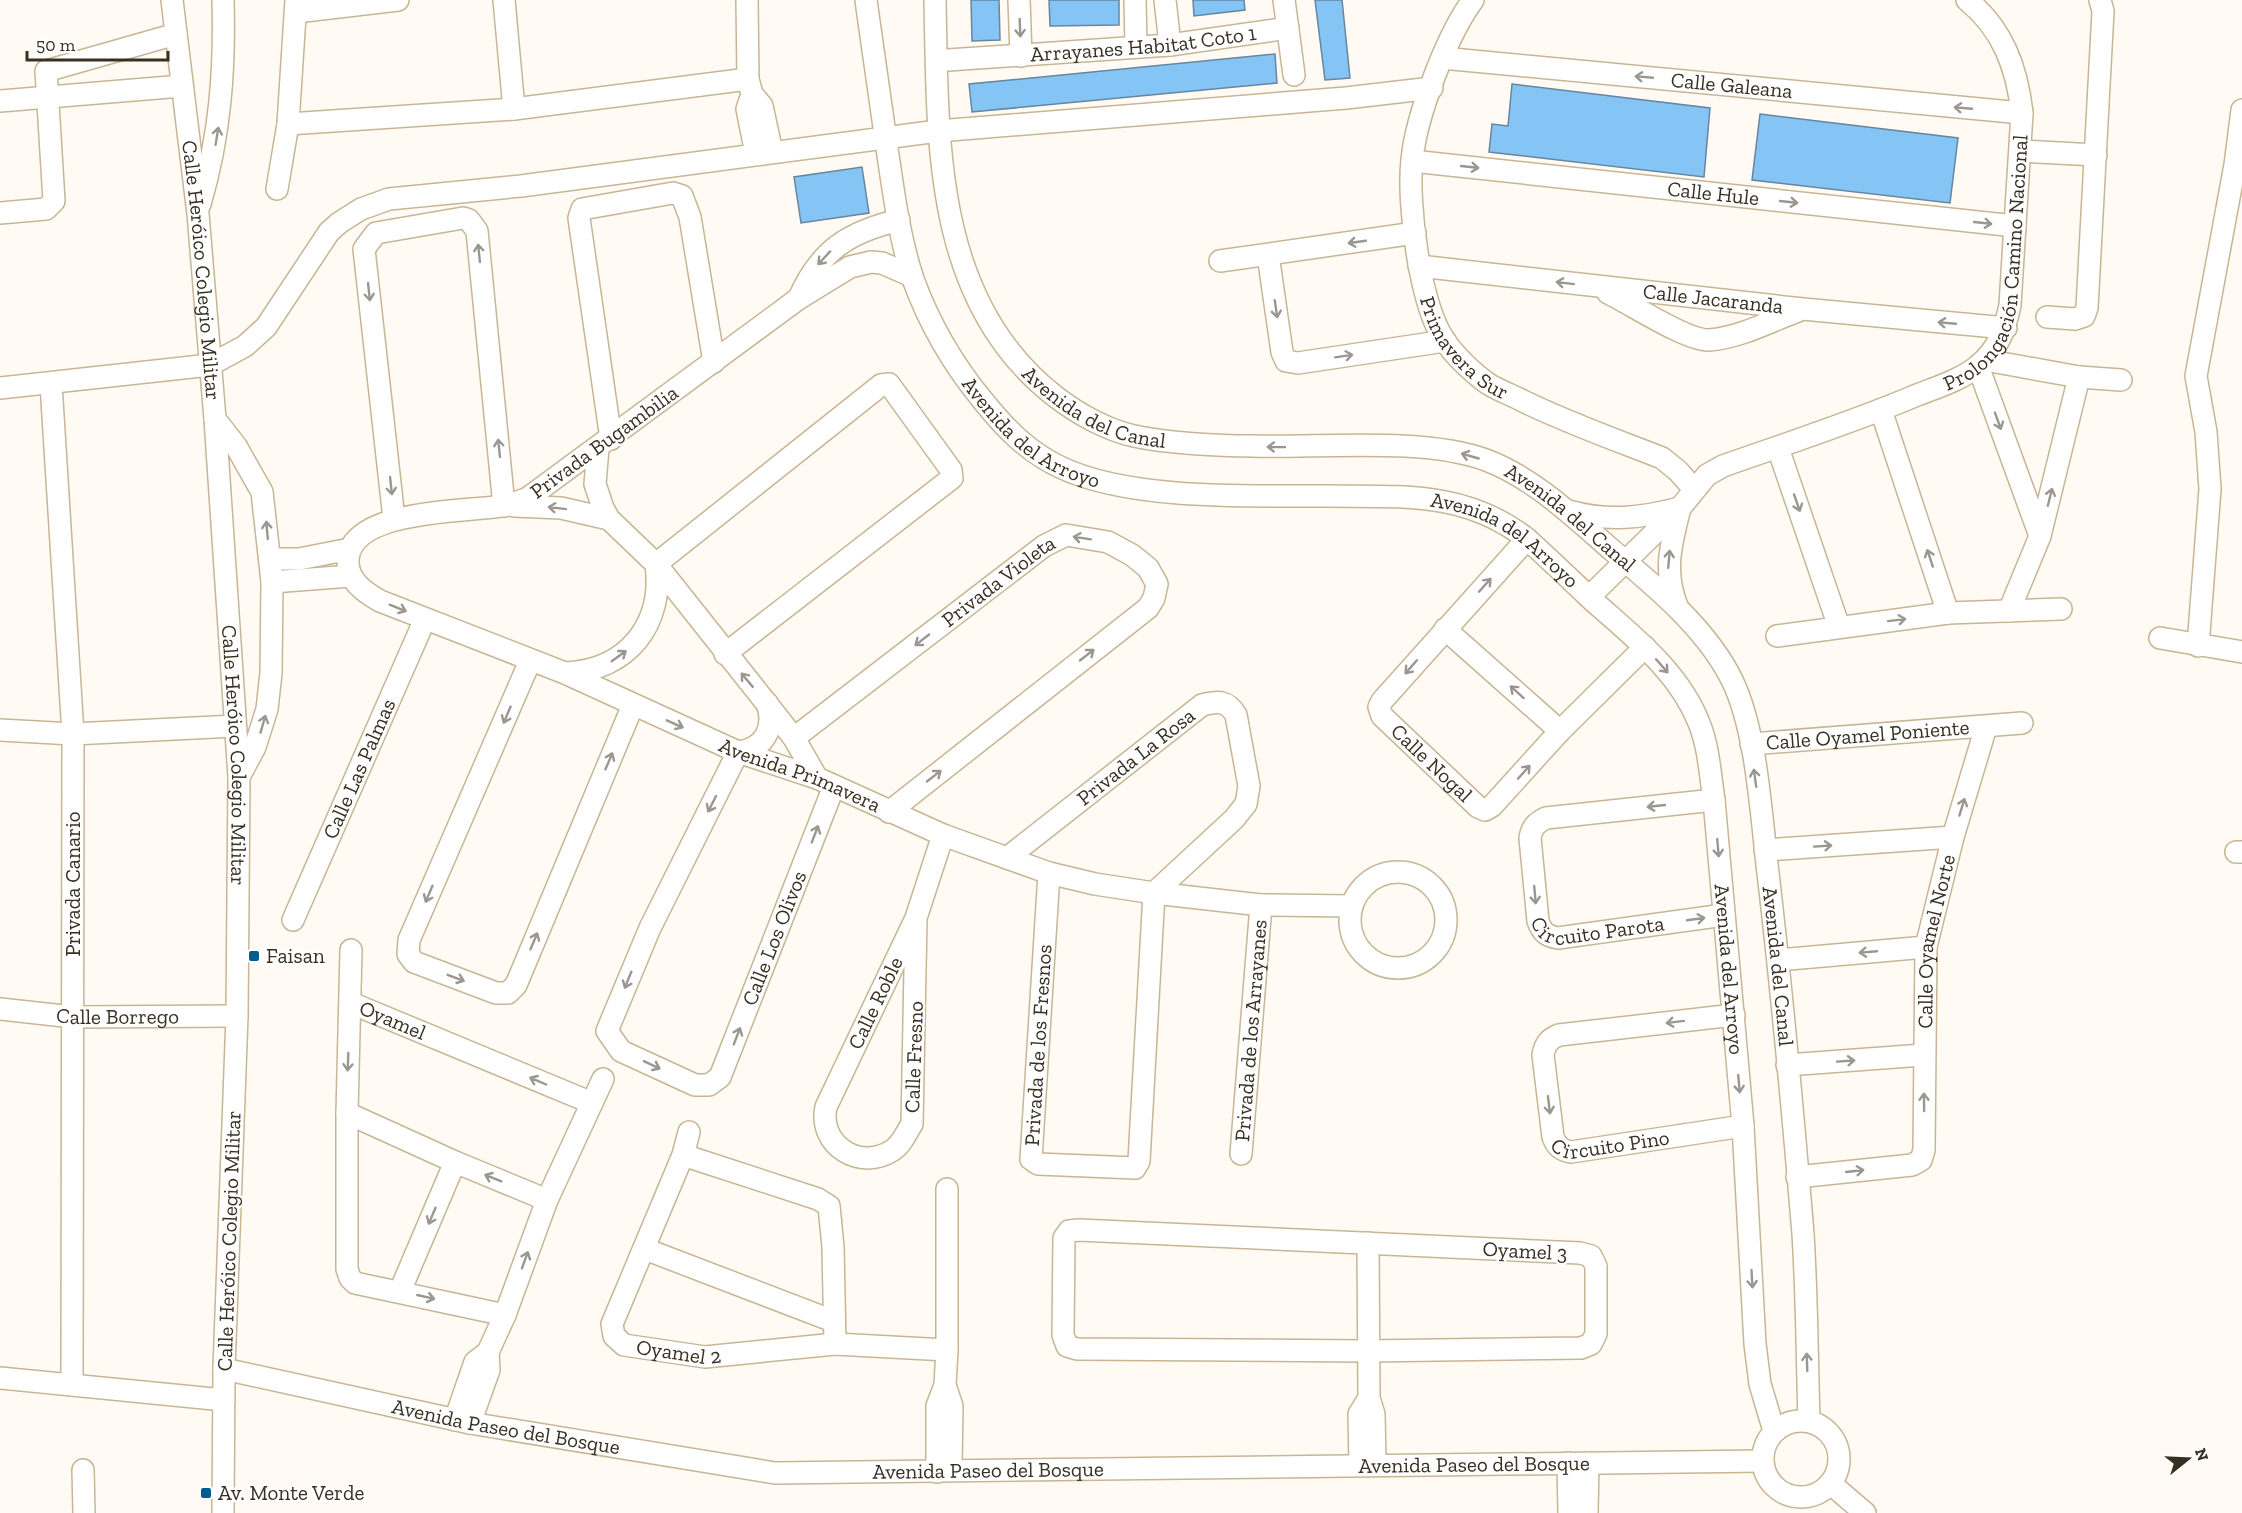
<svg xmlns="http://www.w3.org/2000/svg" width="2242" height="1513" viewBox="0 0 2242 1513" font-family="'Zilla Slab',serif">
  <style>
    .building { fill: #85c5f6; stroke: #67859d; stroke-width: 1.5 }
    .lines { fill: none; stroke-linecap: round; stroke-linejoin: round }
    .street-casing { stroke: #c8b594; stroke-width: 24 }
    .street { stroke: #fff; stroke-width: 21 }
    .oneway { stroke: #9b9790 }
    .poi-dot { fill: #025d8e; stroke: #fff; stroke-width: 2 }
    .labels { text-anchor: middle; stroke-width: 5; stroke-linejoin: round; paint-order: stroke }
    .street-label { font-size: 21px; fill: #372f22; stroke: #fff }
    .poi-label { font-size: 21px; fill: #372f22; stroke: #fff; text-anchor: start }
  </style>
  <rect width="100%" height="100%" fill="#fffbf4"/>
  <path class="building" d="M971 0H999L1000 40 972 41Z
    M1049 0H1119V25L1050 26Z
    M1193 0H1244L1245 10 1194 16Z
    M1315 0H1342L1350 78 1325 80Z
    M1275 54 1277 83 972 112 969 84Z
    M1512 84 1710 108 1704 177 1489 152 1492 124 1508 126Z
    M1760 114 1958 138 1950 203 1752 180Z
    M862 167 869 213 801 223 794 177Z"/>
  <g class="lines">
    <g class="street-casing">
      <g id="street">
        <path id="s1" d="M172 0 198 214 215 419 239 777 237 1016 224 1369 223 1513"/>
        <path d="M504 0 514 109"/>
        <path d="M747 0 748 79 752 94 762 106 772 152"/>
        <path id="s2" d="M866 0C873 52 881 104 888 155 894 196 900 240 913 279 929 323 954 366 984 402 1005 428 1028 452 1060 467 1128 500 1248 496 1325 496 1399 497 1465 490 1527 539 1549 559 1570 579 1591 599 1631 635 1679 671 1699 723 1709 747 1710 775 1714 800L1743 1126 1755 1344 1760 1384 1774 1431"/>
        <path id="s3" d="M935 0C938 140 932 302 1056 397 1078 414 1107 430 1134 436 1166 443 1219 446 1252 446 1320 448 1424 437 1486 460 1534 478 1575 518 1613 551 1656 587 1707 629 1732 680 1757 731 1761 815 1768 873 1782 993 1793 1113 1803 1234 1807 1296 1807 1358 1809 1420"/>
        <path d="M1019 0 1021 56"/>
        <path d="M1135 0 1136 47"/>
        <path d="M1165 0 1170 45"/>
        <path d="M1284 0 1294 75"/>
        <path id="s4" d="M1473 0C1447 35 1416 116 1412 160 1407 203 1420 306 1445 341 1454 355 1473 373 1487 383 1497 390 1512 395 1523 401 1568 423 1616 440 1662 458L1678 471 1694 489"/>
        <path d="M296 12 398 0"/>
        <path id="s5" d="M1442 58 2022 113"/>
        <path id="s6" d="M948 60 1170 45 1288 28"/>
        <path d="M752 94 747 109 756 154"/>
        <path d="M0 101 182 86"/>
        <path d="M288 124 514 109 748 79"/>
        <path d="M2020 151 2096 155"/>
        <path id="s7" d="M1412 161 2015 226"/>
        <path d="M277 189 288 124 296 0"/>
        <path d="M200 204C220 136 225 71 223 0"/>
        <path d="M0 213 46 209 54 201 46 71 176 34"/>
        <path d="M1268 255 1282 352 1286 361 1298 363 1445 341"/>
        <path d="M1220 261 1415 233"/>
        <path id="s8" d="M1419 266 1803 309 2006 328"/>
        <path id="s9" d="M912 276 882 263 871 262 850 267 798 299 528 498C520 501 511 505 502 506 465 512 350 509 348 560 347 580 364 592 380 601L565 673 738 752 817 778 943 835 1049 873 1095 884 1154 893 1261 905 1352 906"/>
        <path d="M1608 293C1631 304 1687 341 1709 340 1739 338 1771 321 1798 311"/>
        <path d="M799 298C820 250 849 232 899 220"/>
        <path d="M2047 317 2075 319 2084 316 2087 308 2103 11 2100 0"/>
        <path d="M1985 360 2079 377 2121 380"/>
        <path d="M1978 366 2040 536"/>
        <path d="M51 384 73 734 72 1385"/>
        <path d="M0 388 210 365 245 346 266 327 329 232 339 223 361 209 389 199 521 186 938 131 1346 98 1432 88"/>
        <path d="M1881 410 1948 613"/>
        <path d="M215 419 236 446 262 492 272 582 271 673 267 709 255 747 239 777"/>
        <path d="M611 439 579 218 582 209 673 193 682 196 690 217 714 362"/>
        <path d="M598 448 595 484 603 508 609 519 656 564 794 738 817 778"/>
        <path d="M1778 448 1839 627"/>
        <path d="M514 506 561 508 609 519"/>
        <path d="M1569 511C1608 522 1641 518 1680 508"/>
        <path d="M394 519 364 249 376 233 463 218 469 220 477 231 504 506"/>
        <path id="s10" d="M1527 539 1382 701 1379 707 1382 716 1478 807 1485 810 1492 806 1560 731 1645 647"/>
        <path d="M270 559H299L350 549"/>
        <path d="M272 582 351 576"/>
        <path id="s11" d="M1589 597 1680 508 1707 475 1723 466C1788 443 1854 422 1917 395 1938 387 1963 379 1979 365 1999 348 2005 329 2010 305L2022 113C2017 68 2003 29 1967 0"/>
        <path d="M1677 606C1663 571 1671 544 1680 508"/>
        <path d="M2009 611 2040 536 2079 377"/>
        <path d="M1445 629 1560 731"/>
        <path d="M1777 636 1948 613 2061 609"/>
        <path d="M2160 638 2242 652"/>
        <path d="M2198 646 2210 489 2206 432 2196 376 2235 165 2242 110"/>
        <path d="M530 661 409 940 408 954 414 962 496 993H508L516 985 633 705"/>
        <path d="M566 673C628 670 664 624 656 564L881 385 889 384 951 470 952 478 725 654"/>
        <path id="s12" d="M767 703C776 728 764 749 738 752L650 928 607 1031 621 1051 695 1085H709L720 1077 834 786"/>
        <path d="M0 730 73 734 235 726"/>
        <path id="s13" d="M794 738 1044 546 1066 535 1108 542 1132 555 1148 568 1157 584 1154 598 1148 608 889 812"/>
        <path id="s14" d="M1751 744 2022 723"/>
        <path id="s15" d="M1714 800 1546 818C1536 823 1532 827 1530 838L1538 921C1542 932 1546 936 1558 938L1724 915"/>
        <path d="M1765 850 1953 837"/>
        <path d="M2236 852H2242"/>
        <path id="s16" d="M1007 858 1202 705C1218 701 1227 700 1236 715L1249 786 1246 804 1234 819 1154 893 1139 1161 1135 1168 1038 1164 1031 1159 1049 873"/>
        <circle cx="1398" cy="920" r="48"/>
        <path id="s17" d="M916 918 912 1124C906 1133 902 1144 893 1150 860 1172 818 1145 826 1107L916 918 943 835"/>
        <path id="s18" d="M293 920 425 619"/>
        <path d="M351 950 347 1113V1269L350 1278 355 1283 505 1315"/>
        <path d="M1778 960 1926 947"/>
        <path id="s19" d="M351 1003 592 1103"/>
        <path id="s20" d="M0 1009 73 1017 237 1016"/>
        <path id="s21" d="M1734 1015 1559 1035C1549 1039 1545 1044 1543 1055L1553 1137C1557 1147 1561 1150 1571 1152L1743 1126"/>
        <path d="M1787 1065 1923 1055"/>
        <path d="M347 1113 455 1162 547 1200"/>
        <path id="s22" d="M689 1132 683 1155 612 1324 614 1336 624 1345 705 1357 835 1344 947 1350"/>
        <path id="s23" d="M1241 1154 1261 905"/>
        <path d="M683 1155 818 1199 829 1206 833 1247 835 1344"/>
        <path id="s24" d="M1797 1177 1912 1165 1921 1160 1924 1150 1926 947 1953 837 1986 727"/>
        <path d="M1079 1230 1580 1253 1591 1256 1596 1266V1334L1591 1344 1581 1348 1368 1351 1077 1349 1067 1346 1063 1335 1064 1238 1069 1231Z"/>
        <path d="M1368 1243 1369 1398 1374 1414 1375 1465"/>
        <path d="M645 1249 833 1321"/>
        <path d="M400 1291 455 1162"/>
        <path id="s25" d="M224 1369 470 1423 775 1473 1762 1461"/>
        <path d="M0 1378 224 1400"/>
        <path d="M945 1385 952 1406 951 1467"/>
        <path d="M455 1420 475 1362 488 1352 505 1315 547 1200 603 1079"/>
        <circle cx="1801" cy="1459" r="38"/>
        <path d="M470 1423 489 1370 488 1352"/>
        <path d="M1568 1463 1569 1513"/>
        <path d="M1360 1465 1359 1414 1369 1398"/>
        <path d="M83 1470 84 1513"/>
        <path d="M937 1472V1406L945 1385 947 1350V1189"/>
        <path d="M1831 1484 1865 1513"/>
        <path d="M1587 1513 1588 1463"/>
      </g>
    </g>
    <use href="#street" class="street"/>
  </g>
  <defs><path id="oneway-shaft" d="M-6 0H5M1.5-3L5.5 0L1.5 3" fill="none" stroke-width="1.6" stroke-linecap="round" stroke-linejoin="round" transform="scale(1.5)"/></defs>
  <g class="oneway">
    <use href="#oneway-shaft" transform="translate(1020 28) rotate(88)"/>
    <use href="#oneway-shaft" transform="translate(1644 77) rotate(-175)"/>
    <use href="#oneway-shaft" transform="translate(1963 108) rotate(-175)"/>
    <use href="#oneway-shaft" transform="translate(217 136) rotate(-81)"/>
    <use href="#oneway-shaft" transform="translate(1470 167) rotate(6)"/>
    <use href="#oneway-shaft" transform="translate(1789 202) rotate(6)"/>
    <use href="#oneway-shaft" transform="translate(1983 223) rotate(6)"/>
    <use href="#oneway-shaft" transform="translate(1357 242) rotate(172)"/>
    <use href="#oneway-shaft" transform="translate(479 253) rotate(-96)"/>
    <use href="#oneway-shaft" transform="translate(824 258) rotate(133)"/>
    <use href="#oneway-shaft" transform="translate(1565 283) rotate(-173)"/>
    <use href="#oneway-shaft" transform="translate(369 292) rotate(84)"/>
    <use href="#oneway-shaft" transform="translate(1276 309) rotate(82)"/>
    <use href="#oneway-shaft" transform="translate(1947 323) rotate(-175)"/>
    <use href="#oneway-shaft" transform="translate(1344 356) rotate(-9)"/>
    <use href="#oneway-shaft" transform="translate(1998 421) rotate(70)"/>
    <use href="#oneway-shaft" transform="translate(1276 447) rotate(-179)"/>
    <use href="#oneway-shaft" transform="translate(499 448) rotate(-96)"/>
    <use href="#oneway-shaft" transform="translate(1470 456) rotate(-164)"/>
    <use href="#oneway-shaft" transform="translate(391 486) rotate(84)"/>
    <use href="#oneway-shaft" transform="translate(2050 497) rotate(-76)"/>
    <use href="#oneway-shaft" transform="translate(1797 503) rotate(71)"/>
    <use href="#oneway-shaft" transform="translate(557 508) rotate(-173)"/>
    <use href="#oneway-shaft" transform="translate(267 530) rotate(-95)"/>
    <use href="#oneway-shaft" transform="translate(1082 538) rotate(-171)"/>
    <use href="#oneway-shaft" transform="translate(1930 558) rotate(-108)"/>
    <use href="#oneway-shaft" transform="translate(1669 559) rotate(-85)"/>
    <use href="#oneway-shaft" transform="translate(1485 585) rotate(-48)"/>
    <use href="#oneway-shaft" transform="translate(398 608) rotate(22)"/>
    <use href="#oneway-shaft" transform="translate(1897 620) rotate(-7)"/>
    <use href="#oneway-shaft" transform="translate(922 640) rotate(142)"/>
    <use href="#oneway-shaft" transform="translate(1087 655) rotate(-38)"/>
    <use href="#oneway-shaft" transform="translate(619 656) rotate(-36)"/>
    <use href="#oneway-shaft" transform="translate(1662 666) rotate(49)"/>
    <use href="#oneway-shaft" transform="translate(1411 667) rotate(131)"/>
    <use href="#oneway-shaft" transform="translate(747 680) rotate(-130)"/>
    <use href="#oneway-shaft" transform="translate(1517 692) rotate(-138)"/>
    <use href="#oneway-shaft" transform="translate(507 715) rotate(113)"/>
    <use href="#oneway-shaft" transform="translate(263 724) rotate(-74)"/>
    <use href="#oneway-shaft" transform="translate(675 724) rotate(24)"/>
    <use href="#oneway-shaft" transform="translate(609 761) rotate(-67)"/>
    <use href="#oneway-shaft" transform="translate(1524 772) rotate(-48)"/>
    <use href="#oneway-shaft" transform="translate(934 776) rotate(-38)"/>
    <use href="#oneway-shaft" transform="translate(1755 778) rotate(-98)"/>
    <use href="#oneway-shaft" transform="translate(712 804) rotate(117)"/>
    <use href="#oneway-shaft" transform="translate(1656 806) rotate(174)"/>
    <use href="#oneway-shaft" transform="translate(1962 807) rotate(-73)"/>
    <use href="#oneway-shaft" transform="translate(815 834) rotate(-69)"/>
    <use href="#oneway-shaft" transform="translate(1823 846) rotate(-4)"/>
    <use href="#oneway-shaft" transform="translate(1718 848) rotate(85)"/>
    <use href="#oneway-shaft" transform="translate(429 894) rotate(113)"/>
    <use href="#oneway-shaft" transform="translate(1535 895) rotate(85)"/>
    <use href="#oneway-shaft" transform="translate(1696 919) rotate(-8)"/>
    <use href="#oneway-shaft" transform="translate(534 941) rotate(-67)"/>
    <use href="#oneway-shaft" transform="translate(1868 952) rotate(175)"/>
    <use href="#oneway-shaft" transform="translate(456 978) rotate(21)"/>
    <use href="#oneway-shaft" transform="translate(628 980) rotate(112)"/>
    <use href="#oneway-shaft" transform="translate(1675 1022) rotate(173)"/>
    <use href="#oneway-shaft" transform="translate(737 1036) rotate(-69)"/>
    <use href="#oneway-shaft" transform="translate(1846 1061) rotate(-4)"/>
    <use href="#oneway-shaft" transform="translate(348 1062) rotate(92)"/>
    <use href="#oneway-shaft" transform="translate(652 1065) rotate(25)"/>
    <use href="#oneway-shaft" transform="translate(538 1081) rotate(-157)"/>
    <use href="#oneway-shaft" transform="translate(1739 1084) rotate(85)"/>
    <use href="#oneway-shaft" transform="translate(1924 1102) rotate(-91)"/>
    <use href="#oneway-shaft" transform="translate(1549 1105) rotate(83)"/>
    <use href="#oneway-shaft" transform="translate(1855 1171) rotate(-6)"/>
    <use href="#oneway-shaft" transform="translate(493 1178) rotate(-158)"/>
    <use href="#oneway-shaft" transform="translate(432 1216) rotate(113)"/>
    <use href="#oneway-shaft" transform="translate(525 1260) rotate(-70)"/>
    <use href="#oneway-shaft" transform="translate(1752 1279) rotate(87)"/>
    <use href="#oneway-shaft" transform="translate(426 1297) rotate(13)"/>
    <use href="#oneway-shaft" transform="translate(1807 1362) rotate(-92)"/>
  </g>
  <g class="poi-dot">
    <rect x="248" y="950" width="12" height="12" rx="3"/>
    <rect x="200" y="1487" width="12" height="12" rx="3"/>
  </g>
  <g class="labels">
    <g class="street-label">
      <text dy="7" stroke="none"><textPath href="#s6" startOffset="196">Arrayanes Habitat Coto 1</textPath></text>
      <text dy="7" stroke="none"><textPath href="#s5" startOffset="291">Calle Galeana</textPath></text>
      <text dy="7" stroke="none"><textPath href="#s7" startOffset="303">Calle Hule</textPath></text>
      <text dy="7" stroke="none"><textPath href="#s11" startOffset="564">Prolongación Camino Nacional</textPath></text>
      <text dy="7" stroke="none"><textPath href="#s1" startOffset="272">Calle Heróico Colegio Militar</textPath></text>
      <text dy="7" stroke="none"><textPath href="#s8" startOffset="296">Calle Jacaranda</textPath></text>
      <text dy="7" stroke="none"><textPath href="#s4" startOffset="376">Primavera Sur</textPath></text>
      <text dy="7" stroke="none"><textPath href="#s3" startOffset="471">Avenida del Canal</textPath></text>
      <text dy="7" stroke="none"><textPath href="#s2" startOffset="483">Avenida del Arroyo</textPath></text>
      <text transform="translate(604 442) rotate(-36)" y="7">Privada Bugambilia</text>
      <text dy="7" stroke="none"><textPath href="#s3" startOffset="976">Avenida del Canal</textPath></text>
      <text dy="7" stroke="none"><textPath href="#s2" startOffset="987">Avenida del Arroyo</textPath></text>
      <text dy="7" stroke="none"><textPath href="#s13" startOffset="258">Privada Violeta</textPath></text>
      <text dy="7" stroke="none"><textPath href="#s14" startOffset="117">Calle Oyamel Poniente</textPath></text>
      <text dy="7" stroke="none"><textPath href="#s1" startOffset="758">Calle Heróico Colegio Militar</textPath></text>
      <text dy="7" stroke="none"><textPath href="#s16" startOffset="164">Privada La Rosa</textPath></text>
      <text dy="7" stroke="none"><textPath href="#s10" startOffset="302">Calle Nogal</textPath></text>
      <text dy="7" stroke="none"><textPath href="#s18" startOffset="165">Calle Las Palmas</textPath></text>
      <text dy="7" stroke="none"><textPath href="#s9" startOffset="1173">Avenida Primavera</textPath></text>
      <text transform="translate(73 884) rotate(-90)" y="7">Privada Canario</text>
      <text dy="7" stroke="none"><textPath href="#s15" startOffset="345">Circuito Parota</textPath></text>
      <text dy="7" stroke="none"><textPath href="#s12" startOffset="658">Calle Los Olivos</textPath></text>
      <text dy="7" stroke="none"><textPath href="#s24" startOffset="346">Calle Oyamel Norte</textPath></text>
      <text dy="7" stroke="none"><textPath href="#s3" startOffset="1498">Avenida del Canal</textPath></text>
      <text dy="7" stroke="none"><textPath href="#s2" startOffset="1509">Avenida del Arroyo</textPath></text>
      <text dy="7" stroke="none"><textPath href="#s17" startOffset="456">Calle Roble</textPath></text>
      <text dy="7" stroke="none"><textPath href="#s20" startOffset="118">Calle Borrego</textPath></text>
      <text dy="7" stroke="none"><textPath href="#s19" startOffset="45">Oyamel</textPath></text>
      <text dy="7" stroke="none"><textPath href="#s23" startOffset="124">Privada de los Arrayanes</textPath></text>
      <text dy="7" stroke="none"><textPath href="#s16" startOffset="1002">Privada de los Fresnos</textPath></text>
      <text transform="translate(914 1057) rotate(-88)" y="7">Calle Fresno</text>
      <text dy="7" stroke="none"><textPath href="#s21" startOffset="350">Circuito Pino</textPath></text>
      <text transform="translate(229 1241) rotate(-88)" y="7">Calle Heróico Colegio Militar</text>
      <text transform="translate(1525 1251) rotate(3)" y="7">Oyamel 3</text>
      <text dy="7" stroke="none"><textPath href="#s22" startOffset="288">Oyamel 2</textPath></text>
      <text dy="7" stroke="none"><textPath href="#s25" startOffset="288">Avenida Paseo del Bosque</textPath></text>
      <text dy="7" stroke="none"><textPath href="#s25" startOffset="1260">Avenida Paseo del Bosque</textPath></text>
      <text dy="7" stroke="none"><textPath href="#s25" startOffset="774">Avenida Paseo del Bosque</textPath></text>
    </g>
    <g class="poi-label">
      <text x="266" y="963">Faisan</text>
      <text x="218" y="1500">Av. Monte Verde</text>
    </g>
  </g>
  <g transform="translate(2188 1459) rotate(72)" stroke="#ffffff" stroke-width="4.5" paint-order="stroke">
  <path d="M0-4.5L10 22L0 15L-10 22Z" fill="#372f22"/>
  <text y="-9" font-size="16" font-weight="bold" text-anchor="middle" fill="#372f22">N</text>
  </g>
  <path d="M27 51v9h141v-9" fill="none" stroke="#372f22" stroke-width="3"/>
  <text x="36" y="51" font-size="18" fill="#372f22" stroke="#ffffff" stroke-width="4.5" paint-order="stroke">50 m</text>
</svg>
